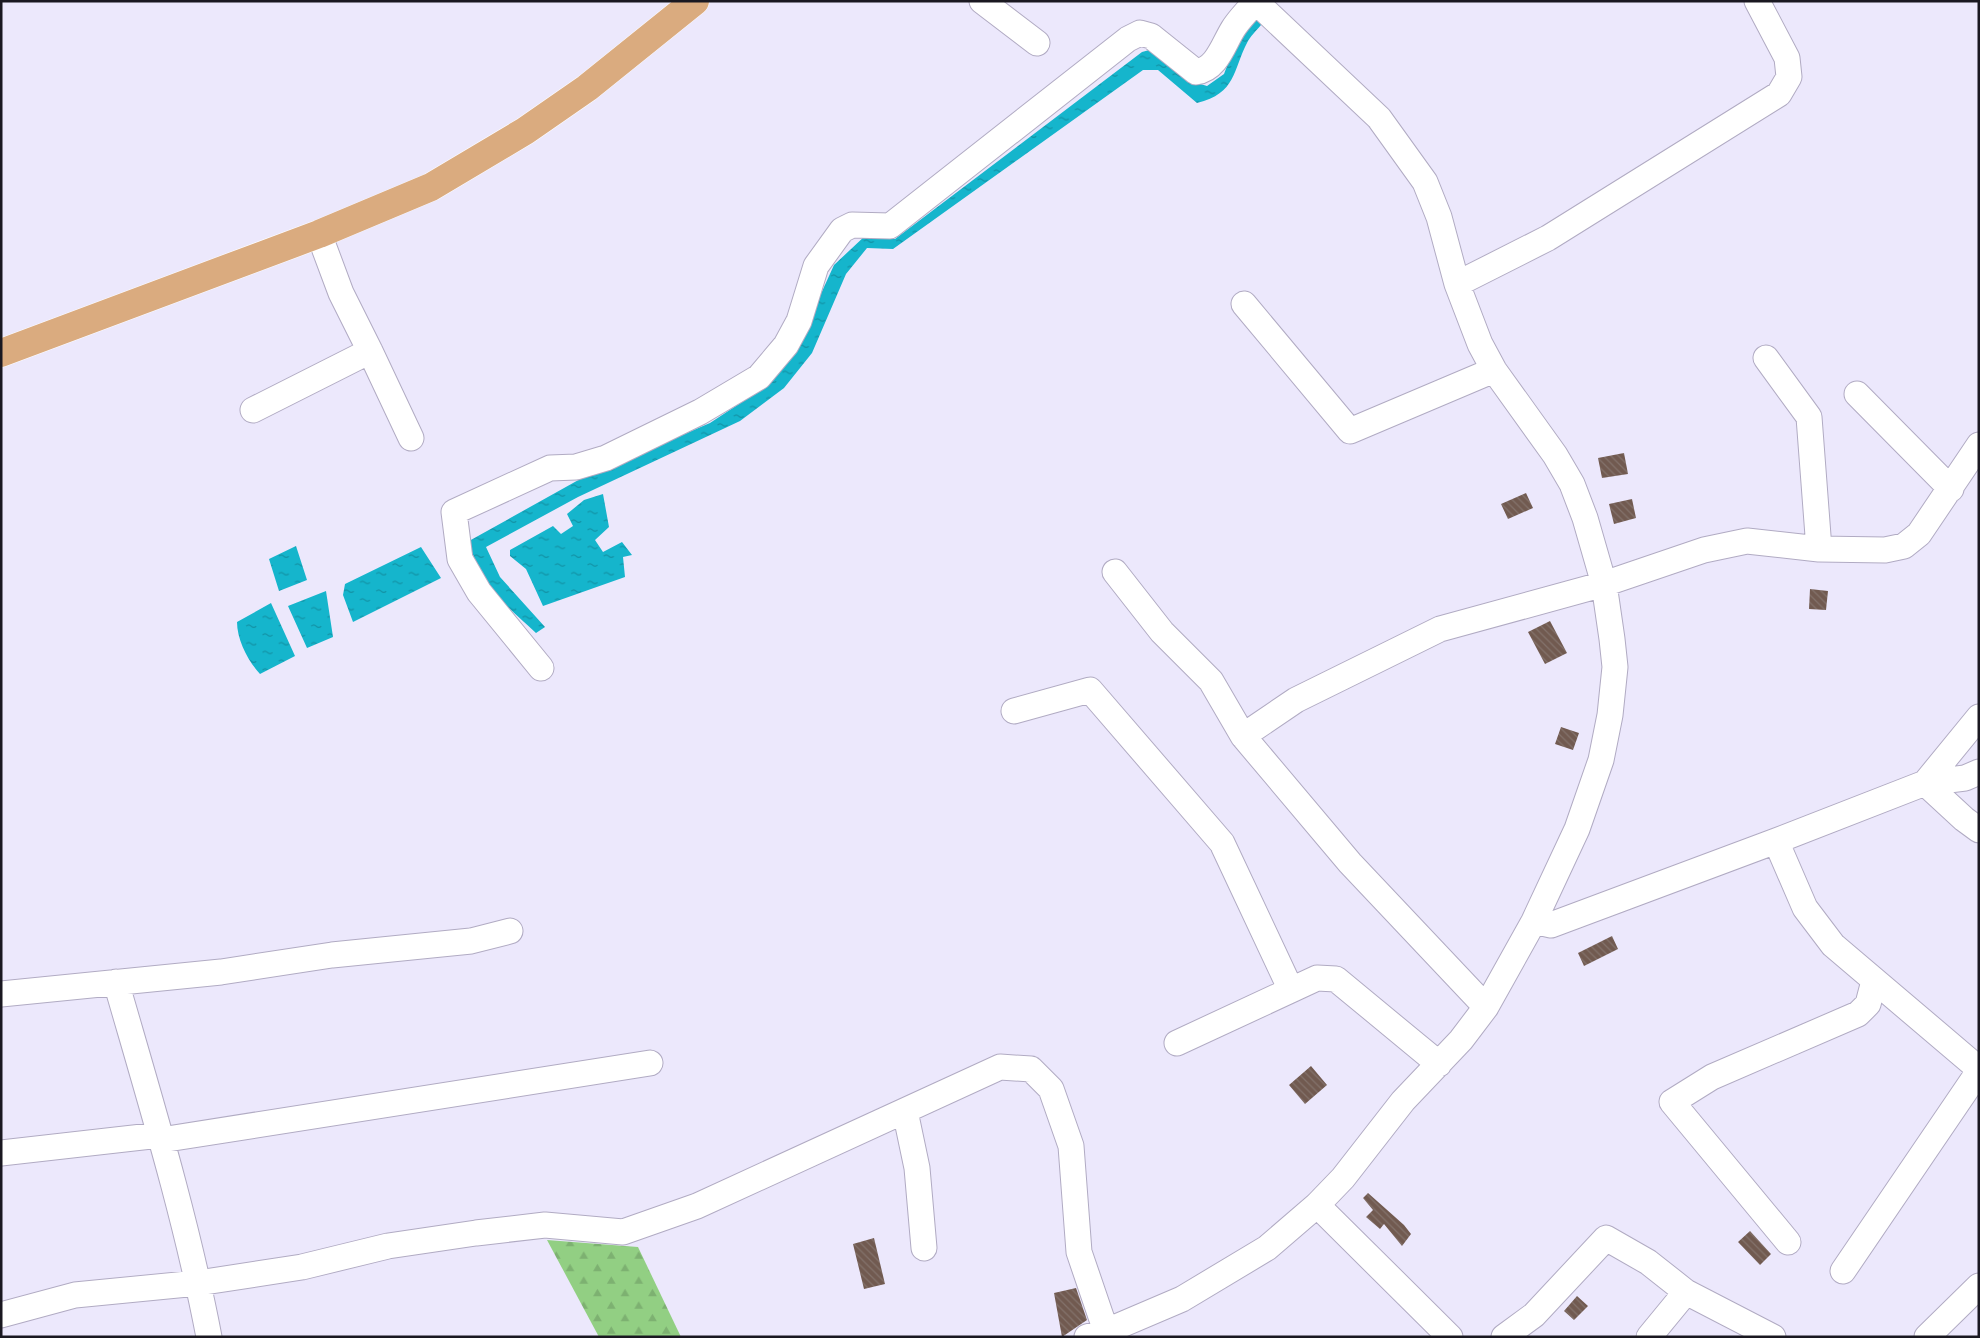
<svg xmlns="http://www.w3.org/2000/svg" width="1980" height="1338" viewBox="0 0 1980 1338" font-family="'Work Sans',sans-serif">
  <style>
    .forest { fill: url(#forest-firs) }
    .water { fill: url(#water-ripples) }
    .building { fill: url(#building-back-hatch) }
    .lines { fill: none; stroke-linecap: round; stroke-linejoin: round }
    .minor-casing { stroke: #b1abc3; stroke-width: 27 }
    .major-casing { stroke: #fff; stroke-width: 29 }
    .minor { stroke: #fff; stroke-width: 25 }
    .major { stroke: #daab7f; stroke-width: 28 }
  </style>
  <defs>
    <pattern id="forest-firs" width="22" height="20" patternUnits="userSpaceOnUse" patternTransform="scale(1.25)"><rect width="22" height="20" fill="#92cf83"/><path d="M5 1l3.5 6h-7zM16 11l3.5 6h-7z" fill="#7db171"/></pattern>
    <pattern id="water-ripples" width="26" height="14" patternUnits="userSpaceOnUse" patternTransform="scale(1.25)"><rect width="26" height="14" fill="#15b5cc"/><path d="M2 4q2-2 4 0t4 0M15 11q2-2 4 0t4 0" fill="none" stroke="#1292a5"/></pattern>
    <pattern id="building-back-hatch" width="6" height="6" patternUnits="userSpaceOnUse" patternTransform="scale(1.25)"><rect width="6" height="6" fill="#715a50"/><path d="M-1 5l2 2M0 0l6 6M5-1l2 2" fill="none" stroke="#83726b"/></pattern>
  </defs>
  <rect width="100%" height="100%" fill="#ece8fc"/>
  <path class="forest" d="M547 1240 638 1247 681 1337H599Z"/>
  <path class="water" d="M1257 12 1265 20C1260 27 1252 34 1248 41 1232 71 1237 93 1197 103L1158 70H1143L893 249 867 248 846 274 812 353 784 388 740 421 578 497 486 547 500 577 545 627 536 633C503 602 480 587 469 541L582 478 710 423 768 385 795 351 834 265 866 235 895 239 1142 52 1153 49 1197 83 1207 86 1224 74 1241 29Z
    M603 494 609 527 595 540 603 552 622 542 632 555 623 557 625 577 543 606 526 569 510 556V550L553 526 561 534 573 526 567 514 584 500Z
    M296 546 307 580 279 591 269 559Z
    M421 547 441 578 353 622 343 595 345 584Z
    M326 591 333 637 307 648 288 606Z
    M271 603 295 656 260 674C248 661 237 640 237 622Z"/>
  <path class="building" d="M1624 453 1628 474 1602 478 1598 458Z
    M1526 493 1533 508 1508 519 1501 504Z
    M1632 499 1636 518 1614 524 1609 504Z
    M1810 589 1828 591 1826 610 1809 609Z
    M1550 621 1567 653 1545 664 1528 632Z
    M1561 727 1579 733 1573 750 1555 744Z
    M1612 936 1618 949 1584 966 1578 953Z
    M1311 1066 1327 1085 1305 1104 1289 1085Z
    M1368 1193 1404 1225 1411 1234 1402 1246 1384 1224 1380 1229 1366 1217 1373 1210 1363 1198Z
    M1750 1231 1771 1254 1760 1265 1738 1242Z
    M874 1238 885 1284 864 1289 853 1244Z
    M1076 1288 1087 1320 1062 1337 1054 1293Z
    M1577 1296 1588 1306 1574 1320 1564 1311Z"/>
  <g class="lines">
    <g class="minor-casing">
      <path id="minor" d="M982 1 1037 43
        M319 234 341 293 370 351 411 438
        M1457 284 1548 238 1779 94 1789 77 1787 58 1757 1
        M1244 304 1350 431 1494 370
        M1766 358 1809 417 1819 549
        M1857 394 1951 489
        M253 410 370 351
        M1115 572 1162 632 1211 681 1243 736 1350 863 1486 1007
        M541 668 479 592 460 559 454 512 550 468 576 467 606 458 700 412 759 377 786 345 799 321 816 266 842 230 852 225 890 226 1128 39 1140 33 1151 36 1196 72C1217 69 1223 45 1233 29 1239 19 1248 11 1255 2
        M1014 711 1090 690 1222 843 1291 990
        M1243 736 1296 700 1440 629 1604 584 1704 550 1747 541 1819 549 1885 550 1904 546 1919 534 1979 445
        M1925 783 1979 717
        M1925 783 1964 819 1979 830
        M1776 841 1805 908 1833 945 1979 1069
        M1534 921 1551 925 1776 841 1925 783 1965 778 1979 772
        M116 982C150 1100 186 1217 209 1337
        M1 994 221 972 332 955 471 941 510 931
        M1177 1043 1317 978 1336 979 1439 1064
        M905 1111 917 1168 924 1248
        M161 1140 650 1063
        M1 1153 160 1135
        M1317 1205 1450 1337
        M1788 1242 1672 1102 1712 1077 1858 1014 1868 1004 1874 981
        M1843 1271 1979 1071
        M1 1315 75 1295 198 1283 302 1267 388 1246 476 1233 545 1225 623 1232 697 1206 1000 1067 1031 1069 1051 1089 1071 1146 1079 1252 1108 1337
        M1087 1337 1107 1331 1182 1299 1267 1248 1317 1205 1343 1178 1403 1101 1461 1040 1486 1007 1534 921 1577 829 1601 760 1610 715 1615 667 1612 639 1604 584 1585 518 1572 484 1555 455 1494 370 1480 344 1457 284 1439 217 1425 182 1379 118 1255 1
        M1504 1337 1534 1315 1606 1238 1648 1262 1686 1292 1773 1337
        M1649 1337 1686 1292
        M1927 1337 1979 1286"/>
    </g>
    <g class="major-casing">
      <path id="major" d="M1 353 319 234 431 187 525 131 587 88 695 1"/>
    </g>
    <use href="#minor" class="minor"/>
    <use href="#major" class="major"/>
  </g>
  <rect width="1980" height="1338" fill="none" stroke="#1a1821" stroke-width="5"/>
</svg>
